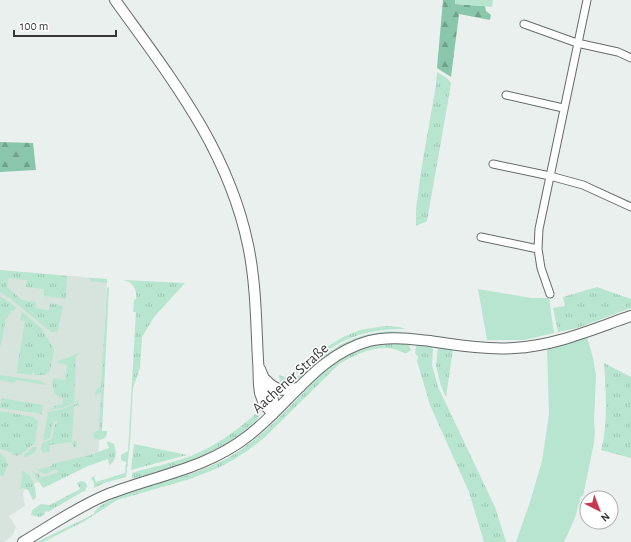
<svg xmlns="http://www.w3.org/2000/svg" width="631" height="542" viewBox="0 0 631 542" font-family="'Alegreya Sans',sans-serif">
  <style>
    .built { fill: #d7e4dd }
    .grass { fill: url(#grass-tufts) }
    .forest { fill: url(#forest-firs) }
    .garden { fill: #b7e5d0 }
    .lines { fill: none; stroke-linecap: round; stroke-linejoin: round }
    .street-casing { stroke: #666b69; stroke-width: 9 }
    .secondary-casing { stroke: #666b69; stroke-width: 12 }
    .street { stroke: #fff; stroke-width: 7 }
    .secondary { stroke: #fff; stroke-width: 10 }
    .labels { text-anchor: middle; stroke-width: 3; stroke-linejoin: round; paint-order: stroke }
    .street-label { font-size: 15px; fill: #363837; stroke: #fff }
  </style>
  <defs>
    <pattern id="grass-tufts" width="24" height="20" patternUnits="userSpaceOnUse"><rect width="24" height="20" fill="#b7e5d0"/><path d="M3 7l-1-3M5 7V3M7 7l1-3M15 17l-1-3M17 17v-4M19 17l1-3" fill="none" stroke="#9ec5b3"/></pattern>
    <pattern id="forest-firs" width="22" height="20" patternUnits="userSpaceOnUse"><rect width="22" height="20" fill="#89c6ab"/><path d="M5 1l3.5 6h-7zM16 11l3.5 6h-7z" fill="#71a28c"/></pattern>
  </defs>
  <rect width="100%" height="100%" fill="#eaf0ed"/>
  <path class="built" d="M0 270 107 279 98 460 34 484 25 489 23 494 25 506 9 516 16 527 12 536 4 542H0Z"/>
  <path class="grass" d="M437 72 447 78 451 83 450 90 427 221 416 226V209L421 171 436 85Z
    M0 270 67 276 66 299 44 296V289L26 287 27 280 8 278 7 287 22 300 36 302 35 308 49 310 50 303 63 306 58 331 56 332H51L11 299 0 292Z
    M90 278 107 279V283L90 281Z
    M124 280 185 283 154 317 142 337 140 368 133 388 130 444 126 477 104 483 94 488V483L91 478 94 476 96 482 125 473 126 462 121 460V455L128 451 136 312H133L134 300 136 299C137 290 134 283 124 280Z
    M109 287 102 431H107C107 437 105 439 99 440L94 438 93 433 99 430 101 392 95 396 96 390 101 386 107 288Z
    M597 287 631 299V308L577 328 558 332 553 308 565 306 563 297Z
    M0 296 16 307 15 310 11 311 10 315H8V318H6L1 345H0Z
    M22 312 41 328 54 349 50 371 44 375H34V372L33 371 32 375 16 373 18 371 17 369 25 321 20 320Z
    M385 326 400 327 405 329C372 329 348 335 321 355 306 366 298 375 280 382L279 375 285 377H288L299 369 319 352 343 337 360 330Z
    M391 331 408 333 405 335C380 337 355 337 333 351 317 361 305 376 289 386L280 387C285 382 292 380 298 376 333 350 344 335 391 331Z
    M391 343H408L411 350 407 353H405C399 351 393 348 387 348 370 347 353 356 339 364L264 438 247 451 233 460 218 468 190 479 117 500 85 521 43 542H37L94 514C97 497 176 479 193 473 204 469 215 464 226 459 255 443 279 418 302 394 313 382 325 368 339 359 355 350 372 345 391 343Z
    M418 345 430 346 433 349 432 365 438 387 495 507 506 542H484L469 492 430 405 417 361 418 357 415 353 416 346Z
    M438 347 453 349 446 397 441 386 436 366Z
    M82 352 76 356 74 402 79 400V401L62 408 49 410 55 406 62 404 63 399C53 395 52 388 53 378L65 380 67 365 56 362Z
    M604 363 631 377V458L601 450C608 427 606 387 604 363Z
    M0 375 42 381 43 383 44 382 46 385 16 380 15 383 0 380Z
    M1 398 43 405 42 414 0 408Z
    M79 403V404L74 407 72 441H77L76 447 73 448 72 442 50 445V452L43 453 41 450 42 443 52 439 55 424H57V421L53 422 50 438 43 441 48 412 62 409Z
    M260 410C261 419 252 425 245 431 212 456 174 467 136 480L132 478V473C152 467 172 463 191 456 218 445 239 429 260 410Z
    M0 411 33 417 38 421 35 443C28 447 23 455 16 456L10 452 0 449Z
    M108 441 114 444C117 451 116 462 109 465L108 459 88 466 43 488 32 471 39 474 41 478 58 472 57 469 45 474 36 470 52 466V464L90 455 109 448 107 443Z
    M134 444 187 455 131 470Z
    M33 447H37L35 452 25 458 24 455Z
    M0 453 5 458 8 464 3 477 1 475 0 477Z
    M23 471C33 475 36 488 36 498L33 500 28 490 23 488 18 489 21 487 22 473H20Z
    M81 481 85 482 87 486 85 491 82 492 48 512 47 511 44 513 45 514 40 517 31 515 32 510 41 504 50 505 80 489 77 483Z"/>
  <path class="forest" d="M443 0H455V4L485 6 486 11 491 15 490 20 459 14 451 77 437 68Z
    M0 142 33 143 36 170 0 172Z"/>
  <path class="garden" d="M455 0H493L492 7 455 4Z
    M478 289 531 298H549L554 333 524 340H487Z
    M587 337 593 358 596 375 594 421 595 432 594 443 583 496H581L575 518 564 542H516L530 502 542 461 549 414 547 347Z"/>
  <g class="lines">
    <g class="street-casing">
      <path id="street" d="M524 24 577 43 618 52 631 58
        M506 95 563 108
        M493 164 550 176 583 185 631 207
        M481 237 538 249
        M550 294 541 268 538 249 539 229 587 0"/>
    </g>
    <g class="secondary-casing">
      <path id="secondary" d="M115 0C171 78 228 149 248 245 256 283 256 322 258 360 259 371 258 382 260 393L264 404 273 414
        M260 369 273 400 274 405 273 414
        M266 380C276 391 285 392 300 387
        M23 542C50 526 77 507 106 495 154 476 206 469 248 436 290 404 317 355 369 341 389 336 410 339 430 341 457 345 487 350 514 348 555 346 593 329 631 316"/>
    </g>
    <use href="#street" class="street"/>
    <use href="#secondary" class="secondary"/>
  </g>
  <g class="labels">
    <g class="street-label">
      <text transform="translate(290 378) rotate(-42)" y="5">Aachener Straße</text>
    </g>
  </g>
  <g transform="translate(599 510) rotate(138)"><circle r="19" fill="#ffffff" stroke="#afafaf"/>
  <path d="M0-3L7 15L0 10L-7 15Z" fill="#c83851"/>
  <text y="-6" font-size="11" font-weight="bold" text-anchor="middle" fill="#363837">N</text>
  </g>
  <path d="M14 30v6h102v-6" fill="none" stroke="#363837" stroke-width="2"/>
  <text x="20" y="30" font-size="12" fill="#363837" stroke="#ffffff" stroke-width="3" paint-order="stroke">100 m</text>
</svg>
